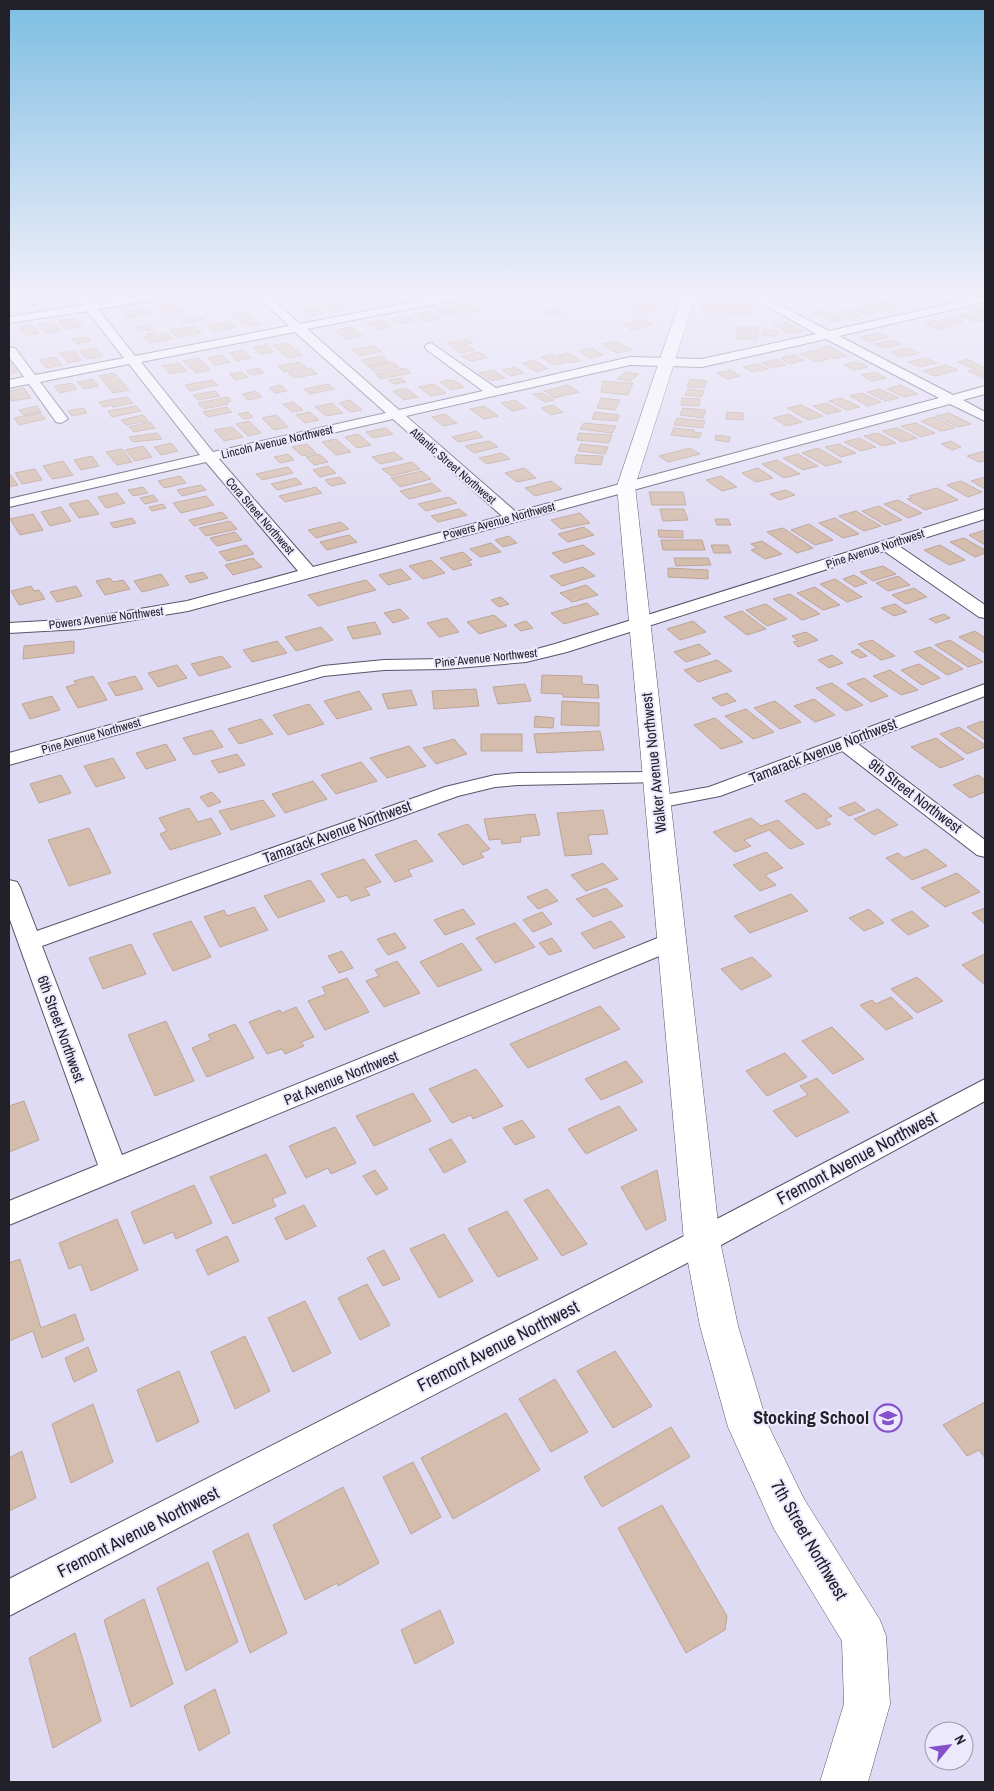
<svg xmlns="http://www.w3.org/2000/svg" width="994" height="1791" viewBox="0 0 994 1791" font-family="'Archivo Narrow',sans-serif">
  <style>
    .building { fill: #d5bdae; stroke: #bca596 }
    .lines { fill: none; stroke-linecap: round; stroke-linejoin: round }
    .street-casing { stroke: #595469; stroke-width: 2 }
    .secondary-casing { stroke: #595469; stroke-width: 1 }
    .street { fill: #fff; fill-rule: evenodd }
    .secondary { fill: #fff; fill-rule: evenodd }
    .labels { text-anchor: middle; stroke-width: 4; stroke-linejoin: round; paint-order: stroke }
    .far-street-label { font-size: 12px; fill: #222029; stroke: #ede9fd }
    .street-label { font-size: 15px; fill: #222029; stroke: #ede9fd }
    .near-street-label { font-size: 18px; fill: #222029; stroke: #ede9fd }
    .near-poi-label { font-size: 18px; font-weight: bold; fill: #222029; stroke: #ede9fd; text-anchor: end }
  </style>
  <rect width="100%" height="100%" fill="#e0dbf4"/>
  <path class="building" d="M55 294 62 302 48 304 41 297Z
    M227 294 240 305 225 307 212 297Z
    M393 294 401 298 387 301 378 295Z
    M509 294 522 302 509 304 496 296Z
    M515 294H532L537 296 524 299Z
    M672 294 669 304 655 307 658 310 638 314 632 311 640 309 629 303Z
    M708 294 737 295 751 302 752 314 701 312Z
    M908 294 924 301 910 304 894 297Z
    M935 294 942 297 931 299 921 295Z
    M373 296 382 302 368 305 359 298Z
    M491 297 504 305 491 308 478 300Z
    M351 298 361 305 347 307 338 301Z
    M37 299 42 304 25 307 21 301Z
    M205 299 210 303 191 307 186 302Z
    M893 299 908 306 896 308 881 302Z
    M335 302 345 309 331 312 322 304Z
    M878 302 894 309 883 311 867 304Z
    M176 303 184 311 164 314 156 307Z
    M470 303 481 310 467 313 457 306Z
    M316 306 324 313 311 316 302 309Z
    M866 306 878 312 866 315 853 309Z
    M452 307 461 313 446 316 436 310Z
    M146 308 152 313 128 318 122 312Z
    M556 308 565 314 551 317 542 311Z
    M846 309 861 316 850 319 835 312Z
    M981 309 985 310V317L971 311Z
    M823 310 842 319 833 322 813 312Z
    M430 311 440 318 426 322 415 314Z
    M247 312 261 324 245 326 232 315Z
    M968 313 985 320 974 322 957 315Z
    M406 316 414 321 399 324 391 319Z
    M196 317 205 319 184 323 180 320Z
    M951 317 963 322 951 325 940 320Z
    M75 318 82 326 66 329 59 321Z
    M383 320 392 327 376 330 367 323Z
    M644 320 653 325 631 330 622 324Z
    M935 321 950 327 939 330 925 323Z
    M53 322 61 330 45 333 38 324Z
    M219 322 221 324 230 322 236 327 213 332 207 326Z
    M785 322 802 331 791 334 773 325Z
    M32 325 39 333 26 335 19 327Z
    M149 325 153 329 139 331 136 327Z
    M194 326 202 333 178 338 170 330Z
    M738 326 759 328 757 340 736 338Z
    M351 327 363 336 346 339 335 330Z
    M763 330 777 331 776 336 763 335Z
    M155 332 158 335 167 333 173 339 149 343 143 337 149 336 146 334Z
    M879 333 889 337 869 342 860 337Z
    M87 337 91 341 76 344 72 339Z
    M466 339 473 343 453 347 447 343Z
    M892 340 902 344 884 348 874 344Z
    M616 341 632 350 617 353 602 344Z
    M287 343 302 355 288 358 273 345Z
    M267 345 274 352 260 354 253 348Z
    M375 346 382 351 359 356 352 350Z
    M469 346 475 350 460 353 454 349Z
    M828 346 847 356 833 359 815 350Z
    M95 348 103 356 87 359 80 351Z
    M592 348 603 355 590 358 579 351Z
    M909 348 919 353 901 357 890 352Z
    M243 350 251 358 237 361 229 353Z
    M74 351 82 360 68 363 60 353Z
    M813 351 829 359 817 362 800 354Z
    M479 352 487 358 470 361 462 356Z
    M569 353 581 361 569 363 558 356Z
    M552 354 565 363 554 365 541 357Z
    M222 355 230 362 215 365 208 358Z
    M794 355 804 360 790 364 780 358Z
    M382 356 389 362 368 366 361 360Z
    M55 357 62 365 46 368 39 360Z
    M199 358 211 370 196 373 183 361Z
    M926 358 937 363 920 367 908 362Z
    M776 359 786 365 772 368 762 363Z
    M967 359 985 368V379L968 371 975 369 958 362Z
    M534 360 548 369 536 372 522 363Z
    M9 361 17 372 9 374Z
    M299 362 306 367 284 372 278 366Z
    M393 362 399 367 375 372 369 367Z
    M854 362 863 364 868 367 854 370 844 365Z
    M179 363 187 371 170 374 163 366Z
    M758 364 768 369 752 372 743 367Z
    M946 365 958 370 935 376 923 371Z
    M515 367 524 373 511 376 502 370Z
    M259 368 264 373 251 375 246 371Z
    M311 368 317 374 295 378 288 373Z
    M405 368 411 373 381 379 375 374Z
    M493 370 505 378 491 381 479 373Z
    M731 370 740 376 727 379 717 373Z
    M242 372 248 377 235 380 229 374Z
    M626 372 639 374 631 381 617 379Z
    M875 372 886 378 872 381 861 375Z
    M114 373 129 390 113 393 99 376Z
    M401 378 406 382 394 384 388 380Z
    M93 379 99 386 83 389 77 382Z
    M690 379 707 381 704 388 687 387Z
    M212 380 218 385 190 391 185 385Z
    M448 380 455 381 464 387 451 390 440 382Z
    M603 381 614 382 633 383 628 395 601 392Z
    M72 383 77 389 60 393 54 386Z
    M328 384 334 389 310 394 304 389Z
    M434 384 446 393 431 396 419 387Z
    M281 385 287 391 275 393 269 388Z
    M568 385 579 392 554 398 544 391Z
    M900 385 918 394 904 397 887 389Z
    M24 388 31 398 11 401 9 391Z
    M406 388 418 397 404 400 393 391Z
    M688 389 704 391 701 397 685 395Z
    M880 389 899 398 885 401 867 392Z
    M215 391 220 396 198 400 193 395Z
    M256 391 262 397 248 400 242 394Z
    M542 393 554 400 545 402 533 394Z
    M862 393 881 402 868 406 850 396Z
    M127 397 133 403 113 407 111 405 103 407 99 402Z
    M228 397 231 401 226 402 228 404 204 409 198 403Z
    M601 398 620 400 615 410 597 408Z
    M682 398 700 399 699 406 681 405Z
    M841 398 860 407 847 410 829 401Z
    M350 400 362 410 350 412 339 403Z
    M515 400 526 408 512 411 501 403Z
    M293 402 303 410 292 412 283 404Z
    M332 403 343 413 326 416 315 407Z
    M827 403 841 411 827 414 813 406Z
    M553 405 563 412 551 415 541 408Z
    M801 405 823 416 808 420 787 408Z
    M37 406 41 412 23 415 19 410Z
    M136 406 141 411 112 417 108 411Z
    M484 406 498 416 484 419 470 409Z
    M227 407 232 412 208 417 203 412Z
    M83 408 87 413 72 416 68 411Z
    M683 408 706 410 703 418 680 415Z
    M248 412 253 417 244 419 238 414Z
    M310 412 319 420 305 423 296 415Z
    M595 412 619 415 617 421 592 419Z
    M727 412 743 413V420L726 419Z
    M40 413 45 419 19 425 14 418Z
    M949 413 971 424 958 427 936 416Z
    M445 414 457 423 443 426 432 417Z
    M789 414 802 422 786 426 773 418Z
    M143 415 148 421 126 425 121 420Z
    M276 415 288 427 274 430 262 418Z
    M934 417 955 428 941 431 921 421Z
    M677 418 705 421 703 428 674 425Z
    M249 421 261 433 248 436 236 424Z
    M150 422 155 428 134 432 129 427Z
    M584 423 616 426 612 433 580 429Z
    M916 423 935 433 921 437 901 426Z
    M232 427 243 437 224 441 214 430Z
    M386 428 393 434 373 438 366 432Z
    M674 428 694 430 693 432 702 433 699 438 671 435Z
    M897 428 917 438 902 442 882 431Z
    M476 431 483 437 459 442 452 437Z
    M157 433 162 439 133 442 129 437Z
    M579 433 612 435 609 443 577 440Z
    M878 433 896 443 882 446 864 436Z
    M358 434 371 445 357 448 345 437Z
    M716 435 730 437 729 442 715 440Z
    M859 438 876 447 861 451 844 442Z
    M336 439 351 452 336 455 322 442Z
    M489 441 498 447 474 453 465 446Z
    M951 441 961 447 952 450 941 444Z
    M171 443 178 451 161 455 154 447Z
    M307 444 316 453 302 456 292 447Z
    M581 444 608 447 605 454 578 451Z
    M839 444 856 453 841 457 825 447Z
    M143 446 152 457 135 461 125 450Z
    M690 448 700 454 668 462 659 456Z
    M818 448 842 462 826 466 802 453Z
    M122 449 132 462 117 465 106 452Z
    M985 451V461L979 462 967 456Z
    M394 452 403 459 380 464 372 457Z
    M502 453 510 459 487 464 479 458Z
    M288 454 294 460 280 463 274 457Z
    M319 454 328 462 314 465 306 457Z
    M798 454 818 466 803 470 783 458Z
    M576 455 603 456 601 465 575 463Z
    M92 456 99 466 81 470 74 460Z
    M777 460 800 474 784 478 762 464Z
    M63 461 73 475 52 479 43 466Z
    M412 462 420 469 391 476 382 469Z
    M328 466 336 473 320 477 313 470Z
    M288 467 293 473 262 480 256 474Z
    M524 468 536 478 517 482 505 473Z
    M758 468 773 478 756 482 742 473Z
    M35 469 42 480 22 484 15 473Z
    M422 471 431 479 400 487 391 478Z
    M9 474H10L18 485 9 487Z
    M180 476 186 483 164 488 158 481Z
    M721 476 737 487 722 491 706 480Z
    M340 477 346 483 331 486 325 480Z
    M985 477V489L971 481Z
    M296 478 302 484 277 490 271 484Z
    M551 481 562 489 535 496 525 488Z
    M961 481 982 492 968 497 947 485Z
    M432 483 441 491 409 499 400 491Z
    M201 485 206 490 182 496 177 490Z
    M143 487 148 493 133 496 128 490Z
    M316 487 322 493 285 502 279 496Z
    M937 488 958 500 925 510 907 499 912 498 909 496Z
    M786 490 795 495 779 500 770 494Z
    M649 492H683L686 505H652Z
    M117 493 125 503 106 508 98 497Z
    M153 495 158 501 145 504 140 498Z
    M206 496 214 505 181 513 173 503Z
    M449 497 457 503 426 511 418 504Z
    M88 500 99 514 79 518 69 504Z
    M898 500 922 513 908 518 884 504Z
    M163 504 166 508 152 511 149 507Z
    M879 506 902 520 885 525 862 511Z
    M61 507 71 521 50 526 41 512Z
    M459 509 467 515 438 522 431 516Z
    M660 509H684L688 520 663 521Z
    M856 511 881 526 864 531 839 516Z
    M222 512 228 518 194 526 189 520Z
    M580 513 590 523 561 529 551 520Z
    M33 514 43 530 20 535 10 519Z
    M132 518 136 523 114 528 110 523Z
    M835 518 859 534 843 538 819 523Z
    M715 519H728L731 525H717Z
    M230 521 237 529 206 536 199 528Z
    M341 522 349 529 316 538 308 530Z
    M809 524 833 540 815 545 791 530Z
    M584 527 594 535 568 542 558 534Z
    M783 528 813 548 797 553 767 532Z
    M658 530 683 531V538L659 537Z
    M985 530V545L969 535Z
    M235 532 242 540 217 546 210 538Z
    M349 535 357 542 327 550 320 542Z
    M509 536 517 543 503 547 495 540Z
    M964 538 985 550V553L975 557 950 542Z
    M661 540H702L705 550H663Z
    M762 541 782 554 765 559 751 550 757 548 751 544Z
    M491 543 501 552 480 557 470 549Z
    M246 545 254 554 227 561 219 552Z
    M583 545 595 554 564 563 552 553Z
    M711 545H728L731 553H714Z
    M940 545 965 560 949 565 924 550Z
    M463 552 472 560 468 561 472 565 453 570 440 558Z
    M253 558 262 567 233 575 225 565Z
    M674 558H708L711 565 676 566Z
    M431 560 445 573 423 579 409 566Z
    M883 566 896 574 873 581 860 572Z
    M583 567 595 576 562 586 550 576Z
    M668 568 708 570V579L668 577Z
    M401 569 411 579 388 585 379 575Z
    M203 572 208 578 190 583 185 576Z
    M161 574 169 585 142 592 134 581Z
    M854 575 867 583 855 587 843 579Z
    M898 576 910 585 888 591 876 583Z
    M110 578 113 582 123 580 130 589 105 595 96 581Z
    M835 579 862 597 847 602 820 584Z
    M366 580 376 590 318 606 308 595Z
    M586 585 598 595 572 602 560 593Z
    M31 586 34 591 39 590 45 599 19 605 11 591Z
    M76 586 82 596 57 602 50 592Z
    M815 587 840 605 823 610 797 593Z
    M914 588 927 597 906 604 892 595Z
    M790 594 820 614 802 620 773 599Z
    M501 597 509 604 499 607 491 600Z
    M587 603 599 614 564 624 551 613Z
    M766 604 787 619 767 626 746 610Z
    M895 604 907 612 894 616 881 608Z
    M400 609 409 618 393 623 384 613Z
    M742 611 766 629 747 635 724 617Z
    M944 614 950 618 936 623 929 619Z
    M494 615 507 626 479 634 467 622Z
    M447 618 459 632 439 637 427 623Z
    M526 621 533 628 521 631 514 625Z
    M693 621 706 632 680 640 667 629Z
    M375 622 381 634 353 639 347 627Z
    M321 627 333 640 296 651 285 637Z
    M975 631 985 638V653L959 637Z
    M806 632 818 640 798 647 793 642 798 641 792 636Z
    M872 640 895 656 881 660 858 644Z
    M950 640 983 662 968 667 935 645Z
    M74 641V653L23 659 24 646Z
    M277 641 287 653 252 662 243 650Z
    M699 644 711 654 686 662 674 652Z
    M930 647 963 669 947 675 914 652Z
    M858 649 867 656 860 658 851 652Z
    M832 655 843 663 829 668 818 660Z
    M222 656 231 667 199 676 191 664Z
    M717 660 732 671 698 682 684 670Z
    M919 664 940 678 922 685 901 670Z
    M177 665 187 678 158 687 148 673Z
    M890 670 918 690 901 695 873 676Z
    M542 675 582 676V684L598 685 599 698 563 697V694L541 693Z
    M93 676 107 700 78 708 66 687 76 684 74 681Z
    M135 676 143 689 116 696 108 683Z
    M864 678 888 696 871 702 847 684Z
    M832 683 863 705 846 711 816 688Z
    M525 684 531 701 498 704 493 687Z
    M476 689 479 706 434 709 432 691Z
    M411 690 417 705 388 709 382 694Z
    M359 691 372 709 337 719 324 701Z
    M727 693 736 701 721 706 712 698Z
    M52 696 60 710 30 719 22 704Z
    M814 699 835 715 815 722 794 706Z
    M562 701 599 703V726L561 725Z
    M775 701 801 722 780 729 754 708Z
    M309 704 324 724 288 735 273 715Z
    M746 709 774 732 753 739 725 716Z
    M535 716 554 718 553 728 534 727Z
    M715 718 743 742 721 749 694 725Z
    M261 719 273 734 239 744 228 729Z
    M982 721 985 723V740L967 727Z
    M959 727 985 745V747L967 754 940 734Z
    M212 730 223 747 194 755 183 738Z
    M600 731 604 750 537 753 534 734Z
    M481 734H522V751H481Z
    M936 738 964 759 940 768 911 747Z
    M454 739 467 754 436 764 423 748Z
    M166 744 176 760 146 769 136 753Z
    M409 746 426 766 387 778 370 758Z
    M237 754 245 765 219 773 211 761Z
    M113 758 125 778 96 787 84 766Z
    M361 762 377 781 336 794 321 775Z
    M61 775 71 793 39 803 30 784Z
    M978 775 985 780V792L970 798 953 785Z
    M313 781 327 799 285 813 272 794Z
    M212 792 221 802 208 807 200 797Z
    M805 793 832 816 825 819 831 824 817 829 785 801Z
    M263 800 275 816 231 830 219 811Z
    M855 802 865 810 849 816 839 808Z
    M189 808 198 822 211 818 221 834 170 850 160 834 167 831 159 818Z
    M878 809 898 825 874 835 854 819Z
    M603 810 608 834 588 835 592 854 565 856 557 813Z
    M535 814 540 835 520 837 521 842 502 844 501 839 489 840 484 819Z
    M751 818 761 826 778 820 804 844 790 849 769 830 744 840 751 846 735 852 713 832Z
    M468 824 490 849 480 853 484 857 463 865 438 834Z
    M89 828 111 873 69 886 48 840Z
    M416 840 433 861 408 870 412 876 395 882 375 855Z
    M926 849 947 866 912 880 886 858 898 853 904 858Z
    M766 852 783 868 765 875 776 885 760 891 733 865Z
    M364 859 381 882 365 888 370 895 351 901 347 895 338 898 321 874Z
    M603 863 618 879 586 891 571 875Z
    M957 873 980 892 945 907 921 888Z
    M310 880 325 901 278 918 264 896Z
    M606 888 623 906 593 917 576 899Z
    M547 889 558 901 538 909 527 897Z
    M791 894 808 911 750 933 734 916Z
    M254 907 268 930 220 947 204 917 224 910 227 916Z
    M985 908V924L972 913Z
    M463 909 475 924 445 935 434 920Z
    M869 909 884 923 864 931 849 918Z
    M912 911 929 926 908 935 891 920Z
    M542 912 552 924 533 932 523 920Z
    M191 921 211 957 173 971 153 934Z
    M611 921 625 937 594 949 581 933Z
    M515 923 535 947 495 963 476 938Z
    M395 933 406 948 388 955 377 939Z
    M552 938 562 951 549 955 539 943Z
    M462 943 482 970 438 987 420 962Z
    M131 944 146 974 103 989 89 958Z
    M342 951 353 968 339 973 328 956Z
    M985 954V985L962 965Z
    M752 957 772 976 741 990 721 969Z
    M397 961 420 993 384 1007 366 981 379 976 375 970Z
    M917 977 943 1001 917 1013 891 989Z
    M347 978 369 1012 325 1030 308 1001 326 994 322 987Z
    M891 997 913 1018 886 1030 860 1005 872 1000 876 1004Z
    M600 1006 620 1029 528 1068 510 1044Z
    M296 1007 314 1037 301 1042 304 1046 285 1054 282 1049 267 1054 249 1022 280 1010 282 1013Z
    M166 1021 194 1081 155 1096 128 1035Z
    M235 1024 254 1058 207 1077 192 1048 211 1040 208 1035Z
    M832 1027 864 1059 833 1074 802 1041Z
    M785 1053 807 1077 767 1096 746 1071Z
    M626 1061 643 1082 601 1100 585 1079Z
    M476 1069 503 1106 473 1119 471 1115 452 1123 429 1089Z
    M817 1078 849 1112 796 1137 773 1111 808 1095 800 1086Z
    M413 1093 431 1121 374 1146 356 1116Z
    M24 1101 39 1140 9 1152V1106Z
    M619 1106 637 1130 586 1154 568 1129Z
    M522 1120 535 1137 515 1145 503 1128Z
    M335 1127 356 1163 331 1174 328 1168 306 1178 289 1146Z
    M451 1139 466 1162 444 1173 429 1149Z
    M266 1154 286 1193 272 1199 276 1206 233 1224 210 1177Z
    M375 1170 388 1189 376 1195 363 1176Z
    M657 1170 666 1220 646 1230 621 1187Z
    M194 1185 212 1223 176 1239 173 1232 144 1244 131 1212Z
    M548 1189 587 1244 562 1256 524 1200Z
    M304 1205 316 1226 286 1240 275 1218Z
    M507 1211 538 1259 498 1277 468 1229Z
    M117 1219 138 1270 91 1291 81 1264 69 1269 59 1243Z
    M444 1234 473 1281 439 1298 410 1249Z
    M227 1236 239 1261 208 1275 196 1250Z
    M384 1250 400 1279 383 1286 367 1258Z
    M20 1259 41 1328 75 1314 84 1340 42 1358 33 1331 9 1341V1263Z
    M367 1284 390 1325 360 1340 338 1298Z
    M305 1301 331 1353 293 1372 268 1318Z
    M245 1336 270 1391 235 1409 211 1352Z
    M88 1347 97 1371 74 1382 65 1358Z
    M615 1351 652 1406 613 1428 577 1371Z
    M179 1371 199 1422 157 1442 137 1390Z
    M555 1379 588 1432 551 1452 519 1399Z
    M985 1402V1458L979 1450 967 1456 943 1425Z
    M93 1404 113 1462 71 1483 52 1424Z
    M506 1413 540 1470 453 1519 421 1458Z
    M671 1427 690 1457 602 1507 584 1477Z
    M22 1451 36 1498 9 1511V1458Z
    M413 1462 441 1517 411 1534 383 1477Z
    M343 1487 379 1563 338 1586 337 1583 305 1600 273 1525Z
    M662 1505 727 1616 725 1630 686 1653 618 1528Z
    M248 1533 287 1633 250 1653 213 1551Z
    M208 1562 238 1642 186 1671 157 1588Z
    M144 1599 173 1684 131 1707 104 1620Z
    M440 1610 454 1643 415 1664 401 1630Z
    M75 1633 101 1721 53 1748 29 1658Z
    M215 1689 230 1733 199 1751 184 1706Z"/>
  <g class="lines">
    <g class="street-casing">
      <path id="street" d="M75 294H86L93 303 151 294H176L171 297 98 309 135 356 289 326 255 294H266L300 324 454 294H475L470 297 307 329 399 410 483 391 427 350 425 347 427 344 431 343 496 388 630 357 702 359 816 334 745 294H758L829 331 985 296V302L839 336 953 395 985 386V394L963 400 985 412V421L950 404 188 611 80 629 9 633V623L80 619 187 601 298 571 206 462 9 507V499L200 455 129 364 40 382 68 419 61 423 56 422 29 384 9 388V380L24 377 9 357V348H15L35 375 124 358 87 311 9 323V317L83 305ZM295 332 386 413 213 452 141 362ZM826 339 939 398 516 512 406 416 630 365 702 367ZM393 419 502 516 313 567 219 459Z
        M985 509V519L899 546 985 605V618L979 617 884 551 567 652 526 662 445 669 384 670 324 676 9 765V753L323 666 384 660 445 659 526 652 555 644Z
        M985 684V696L858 744 985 840V857L977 855 842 751 720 796 658 808 651 807 648 802 651 797 658 796 709 787Z
        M656 772 663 774 666 778 663 782 518 785 495 787 458 796 42 946 122 1155 665 935 673 933 681 935 685 941 681 947 9 1225V1201L98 1165 9 917V880L17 882 20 887 37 931 445 787 495 775 518 773Z
        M985 1079V1101L712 1250 9 1616V1579L692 1232Z"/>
    </g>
    <g class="secondary-casing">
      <path id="secondary" d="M682 294H696L635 486 720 1241 738 1326 767 1423 804 1499 880 1620 886 1636 890 1704 868 1782H820L844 1704 842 1641 774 1529 728 1427 700 1326 684 1241 617 486Z"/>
    </g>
    <use href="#street" class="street"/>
    <use href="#secondary" class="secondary"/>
  </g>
  <linearGradient id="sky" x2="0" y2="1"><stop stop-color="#7dbee2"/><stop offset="0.54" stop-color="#f1effa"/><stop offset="1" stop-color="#f1effa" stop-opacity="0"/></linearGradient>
  <rect width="994" height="544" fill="url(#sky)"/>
  <defs>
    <g id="school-ring" transform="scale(1.4375)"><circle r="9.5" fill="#ede9fd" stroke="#8551ca" stroke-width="1.5"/><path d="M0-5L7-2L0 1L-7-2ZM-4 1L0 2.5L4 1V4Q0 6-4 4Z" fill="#8551ca"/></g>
  </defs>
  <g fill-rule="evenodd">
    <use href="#school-ring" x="888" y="1418"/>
  </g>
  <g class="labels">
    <g class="far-street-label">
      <text transform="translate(277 442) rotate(-13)" y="4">Lincoln Avenue Northwest</text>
      <text transform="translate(453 466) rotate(41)" y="4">Atlantic Street Northwest</text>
      <text transform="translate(260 516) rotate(49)" y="4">Cora Street Northwest</text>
      <text transform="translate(499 521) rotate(-15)" y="4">Powers Avenue Northwest</text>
      <text transform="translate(875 549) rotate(-18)" y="4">Pine Avenue Northwest</text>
      <text transform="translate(106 618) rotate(-7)" y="4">Powers Avenue Northwest</text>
      <text transform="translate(486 658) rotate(-6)" y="4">Pine Avenue Northwest</text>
      <text transform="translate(91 736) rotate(-16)" y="4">Pine Avenue Northwest</text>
    </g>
    <g class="street-label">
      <text transform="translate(823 751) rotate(-21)" y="5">Tamarack Avenue Northwest</text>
      <text transform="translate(654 763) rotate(-96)" y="5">Walker Avenue Northwest</text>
      <text transform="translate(915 796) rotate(37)" y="5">9th Street Northwest</text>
      <text transform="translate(337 832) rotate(-20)" y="5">Tamarack Avenue Northwest</text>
      <text transform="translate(61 1029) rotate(70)" y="5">6th Street Northwest</text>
      <text transform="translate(341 1078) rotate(-22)" y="5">Pat Avenue Northwest</text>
    </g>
    <g class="near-street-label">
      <text transform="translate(857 1158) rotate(-28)" y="6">Fremont Avenue Northwest</text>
      <text transform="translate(498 1346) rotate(-27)" y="6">Fremont Avenue Northwest</text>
      <text transform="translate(138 1532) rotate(-27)" y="6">Fremont Avenue Northwest</text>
      <text transform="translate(809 1540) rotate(60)" y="6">7th Street Northwest</text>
    </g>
    <g class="near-poi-label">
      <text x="869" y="1424">Stocking School</text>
    </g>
  </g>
  <rect width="994" height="1791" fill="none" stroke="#222029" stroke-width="20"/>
  <g transform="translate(949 1746) rotate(61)"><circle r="24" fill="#ede9fd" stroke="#9c99a8"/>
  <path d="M0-4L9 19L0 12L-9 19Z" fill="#8551ca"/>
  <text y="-8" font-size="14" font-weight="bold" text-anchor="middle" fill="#222029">N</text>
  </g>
</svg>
